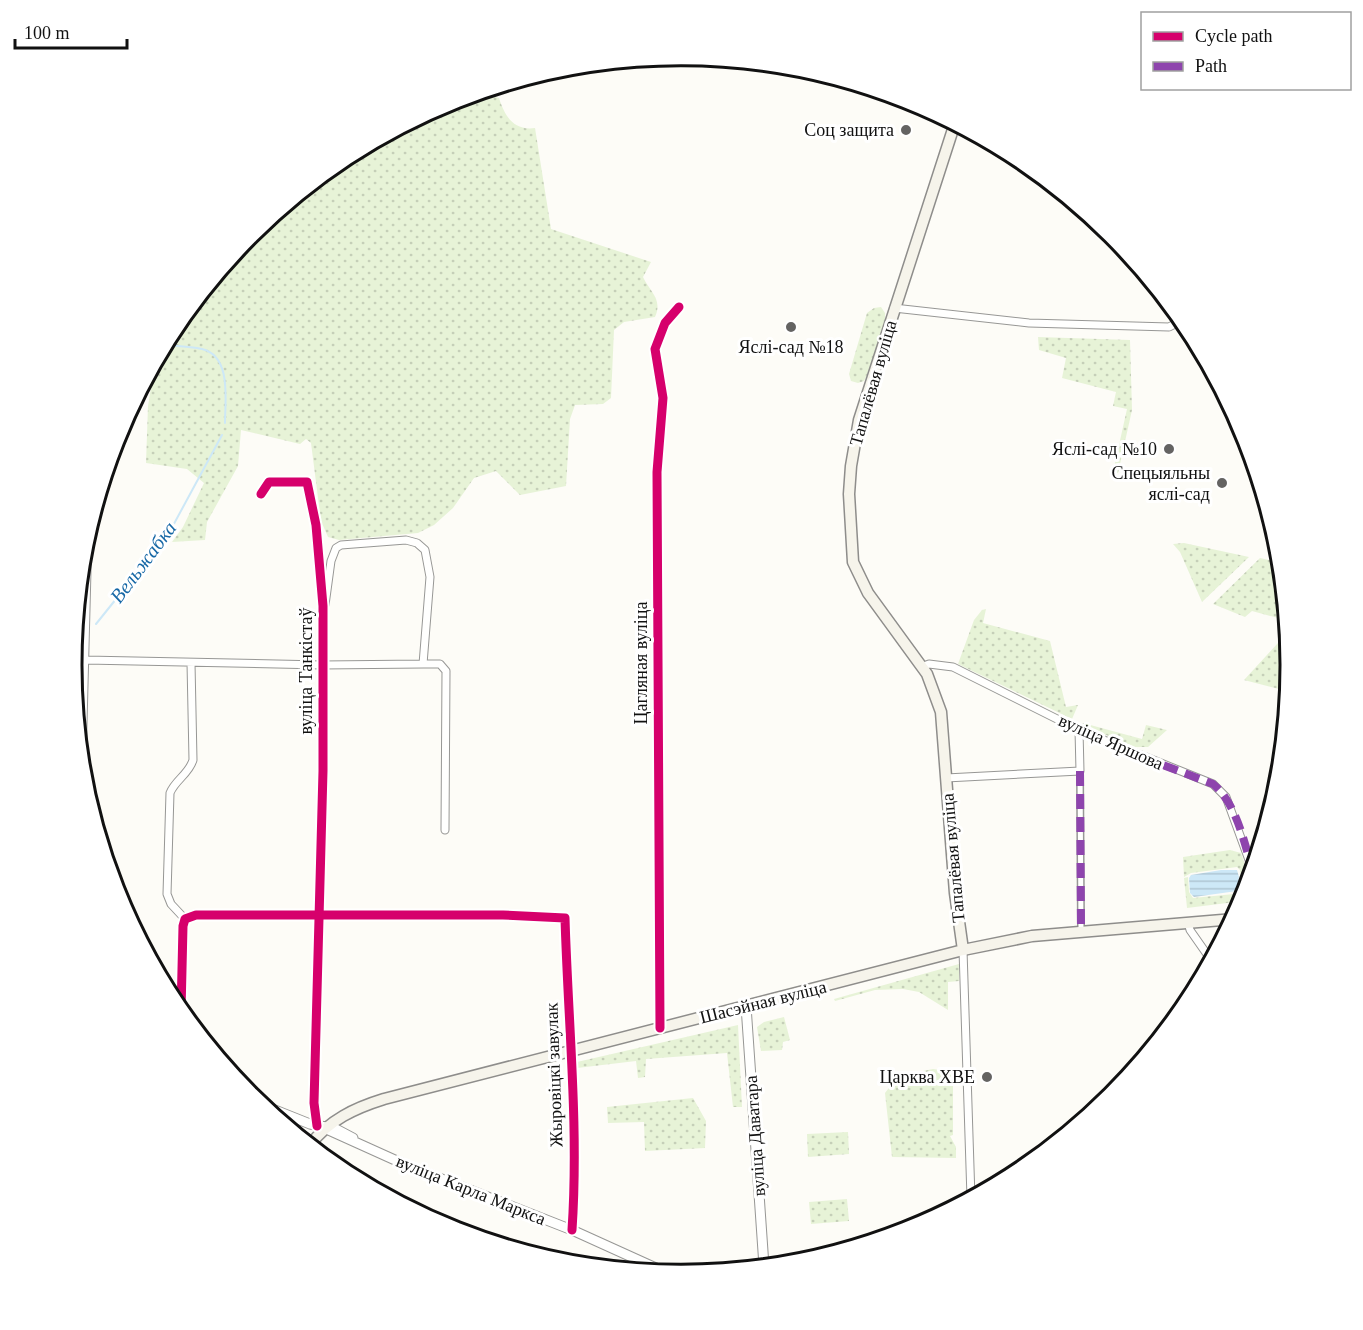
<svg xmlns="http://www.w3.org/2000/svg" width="1363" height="1330" viewBox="0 0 1363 1330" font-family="Georgia,serif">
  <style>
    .grass { fill: url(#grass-dots) }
    .water { fill: url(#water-rules) }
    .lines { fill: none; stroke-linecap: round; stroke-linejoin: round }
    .stream { stroke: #cde8f7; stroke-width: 2 }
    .pedestrian-casing { stroke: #979795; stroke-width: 8 }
    .minor-casing { stroke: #979795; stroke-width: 9 }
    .tertiary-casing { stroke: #979795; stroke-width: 11 }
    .secondary-casing { stroke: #8e8d8b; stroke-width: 13 }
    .pedestrian { stroke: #fffffe; stroke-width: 5 }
    .minor { stroke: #fffffe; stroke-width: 7 }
    .tertiary { stroke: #fffffe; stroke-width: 9 }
    .secondary { stroke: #f6f4eb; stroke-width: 10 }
    .quiet { stroke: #8e44ad; stroke-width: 8; stroke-dasharray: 15 8; stroke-linecap: butt }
    .cycleway-casing { stroke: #fff; stroke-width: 13 }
    .cycleway { stroke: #d6006c; stroke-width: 9 }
    .poi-dot { fill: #646362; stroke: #fff; stroke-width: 2 }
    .labels { text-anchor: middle; stroke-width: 6; stroke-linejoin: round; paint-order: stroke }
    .poi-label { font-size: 18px; fill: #111; stroke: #fff; text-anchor: end }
    .street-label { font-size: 18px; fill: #111; stroke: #fff }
    .water-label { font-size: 20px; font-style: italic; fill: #1768a6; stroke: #fff }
    .rim { fill: none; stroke: #111; stroke-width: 3 }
  </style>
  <defs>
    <pattern id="grass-dots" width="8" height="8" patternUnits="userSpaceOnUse" patternTransform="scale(1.5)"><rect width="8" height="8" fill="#e7f3d7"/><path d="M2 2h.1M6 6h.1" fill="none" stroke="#c5cfb8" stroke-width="1.8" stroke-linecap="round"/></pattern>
    <pattern id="water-rules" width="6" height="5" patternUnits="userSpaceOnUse" patternTransform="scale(1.5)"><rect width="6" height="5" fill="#cde8f7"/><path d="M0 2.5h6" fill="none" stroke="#afc6d3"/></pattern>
  </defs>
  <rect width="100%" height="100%" fill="#fdfcf7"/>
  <path class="grass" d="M483 94 499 98C505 116 513 131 535 128L551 229 651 262 643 277C650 292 663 299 655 317L624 322 614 330 611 398 603 404 575 405 570 419 566 486 520 495 496 471 474 478 453 508 434 525 418 533 339 540 328 537 321 521 311 443 306 439 300 444 241 430 238 466 207 522 205 540 172 542 183 527 204 483 187 469 146 463 148 406 155 363 175 326 251 234 343 158 446 103Z
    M881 307 885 313V320L868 373 864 381 858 383 851 381 849 374 867 313 874 308Z
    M1038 337 1130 340 1132 410 1118 473 1113 472 1127 409 1113 406 1116 392 1062 378 1066 358 1039 350Z
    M1184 543 1249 557 1202 602 1180 552 1173 544Z
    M1260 558 1281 563 1286 611 1278 618 1252 611 1245 617 1213 604Z
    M986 609 983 623 1050 641 1066 707 1078 705 1072 719 958 664 974 620 982 610Z
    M1288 632 1290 671 1283 669 1279 689 1244 680Z
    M1083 723 1142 739 1146 725 1167 730 1148 747H1135L1082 725Z
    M1230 850 1241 853 1250 880 1243 901 1187 908 1184 878 1188 877 1189 892 1193 898 1234 894 1242 890 1240 870 1237 867 1191 873 1184 877 1183 857Z
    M959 964V981L948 982V1010L919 992 903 989 875 990 835 1001 834 999Z
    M784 1017 790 1040 783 1042 782 1050 761 1051 757 1027 764 1022Z
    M738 1025 742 1107H733L727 1053 646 1059 645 1077 638 1078 636 1061 577 1068V1062Z
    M933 1069 953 1072V1135L950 1136 956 1147V1158L892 1157 885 1093 898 1076Z
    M693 1098 706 1121 705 1148 645 1151 644 1122 608 1123 607 1107Z
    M848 1132 849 1154 808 1157 807 1134Z
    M847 1199 849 1221 811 1224 809 1202Z"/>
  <path class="water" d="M1221 870H1237L1239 877 1237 891 1194 897 1190 893 1189 878 1191 875Z"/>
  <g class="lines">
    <path class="stream" d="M165 345C177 346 190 346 202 349 232 356 225 401 225 423
      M96 624 169 533 222 435
      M74 646 81 637"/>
    <g class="pedestrian-casing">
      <path id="pedestrian" d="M1080 771 1081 930"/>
    </g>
    <g class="minor-casing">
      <path id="minor" d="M894 308 1029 323 1169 327 1183 320
        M261 494 269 482H307L316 525 323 606V771L314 1103 317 1126
        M86 660 322 665 423 664 430 577 425 550 417 543 406 540 341 545 336 548 331 561 325 605
        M423 664H440L446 671 445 830
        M921 667 929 664 953 667 1079 730 1213 784 1226 797 1253 871
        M82 762 88 532
        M946 778 1080 771 1079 730
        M185 919 171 904 167 894 170 793C175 780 189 774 193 760L191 663
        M1188 922 1190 930 1211 960
        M963 950 971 1198
        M181 1012 183 926 185 919 196 915H503L565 918C568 1022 579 1126 572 1230
        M660 1028 657 472 663 398 655 349 665 323 679 307"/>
    </g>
    <g class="tertiary-casing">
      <path id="tertiary" d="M746 1006 764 1266
        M260 1104 310 1124 336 1129 353 1138
        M324 1128 406 1165 572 1230 667 1273"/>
    </g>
    <g class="secondary-casing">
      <path id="secondary" d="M955 123 859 420 851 466 849 494 853 562 868 593 927 674 941 712 955 893 963 950
        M310 1145C329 1120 355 1108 384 1099L963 950 1032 936 1234 919"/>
    </g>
    <use href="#pedestrian" class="pedestrian"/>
    <use href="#minor" class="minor"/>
    <use href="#tertiary" class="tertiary"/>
    <use href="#secondary" class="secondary"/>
    <path class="quiet" d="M1142 757 1213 784C1237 804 1244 843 1253 871
      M1080 771 1081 930"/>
    <g class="cycleway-casing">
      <path id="cycleway" d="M261 494 269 482H307L316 525 323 606V771L314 1103 317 1126
        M181 1012 183 926 185 919 196 915H503L565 918C568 1022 579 1126 572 1230
        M660 1028 657 472 663 398 655 349 665 323 679 307"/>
    </g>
    <use href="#cycleway" class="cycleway"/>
  </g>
  <g class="poi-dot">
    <circle cx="906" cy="130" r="6"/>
    <circle cx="791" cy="327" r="6"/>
    <circle cx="1169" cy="449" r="6"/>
    <circle cx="1222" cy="483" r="6"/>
    <circle cx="987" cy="1077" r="6"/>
  </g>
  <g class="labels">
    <g class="poi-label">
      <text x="894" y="136">Соц защита</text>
      <text x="791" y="353" text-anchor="middle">Яслі-сад №18</text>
      <text x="1157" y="455">Яслі-сад №10</text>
      <text x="1210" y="479">Спецыяльны<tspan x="1210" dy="21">яслі-сад</tspan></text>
      <text x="975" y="1083">Царква ХВЕ</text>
    </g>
    <g class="street-label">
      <text transform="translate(873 383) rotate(-74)" y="6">Тапалёвая вуліца</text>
      <text transform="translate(641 663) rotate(-90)" y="6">Цагляная вуліца</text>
      <text transform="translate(306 671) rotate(-90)" y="6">вуліца Танкістаў</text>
      <text transform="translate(1111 742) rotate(24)" y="6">вуліца Яршова</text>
      <text transform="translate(953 858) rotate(-95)" y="6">Тапалёвая вуліца</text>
      <text transform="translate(763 1002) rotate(-14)" y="6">Шасэйная вуліца</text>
      <text transform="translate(554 1075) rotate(-92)" y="6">Жыровіцкі завулак</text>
      <text transform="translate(755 1136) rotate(-94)" y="6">вуліца Даватара</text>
      <text transform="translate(471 1190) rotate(22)" y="6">вуліца Карла Маркса</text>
    </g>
    <g class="water-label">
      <text transform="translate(143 562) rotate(-53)" y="7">Вельжабка</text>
    </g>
  </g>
  <path d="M0 0H1363V1330H0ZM82 665a599 599 0 1 1 1198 0a599 599 0 1 1-1198 0Z" fill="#fff" fill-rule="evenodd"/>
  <path class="rim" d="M82 665a599 599 0 1 1 1198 0a599 599 0 1 1-1198 0Z"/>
  <rect x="1141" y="12" width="210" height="78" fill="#ffffff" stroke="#a0a0a0" stroke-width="1.5"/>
  <rect x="1153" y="32" width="30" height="9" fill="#d6006c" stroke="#a0a0a0" stroke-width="1.5"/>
  <text x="1195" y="42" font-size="18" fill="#111111">Cycle path</text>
  <rect x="1153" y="62" width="30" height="9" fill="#8e44ad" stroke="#a0a0a0" stroke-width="1.5"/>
  <text x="1195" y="72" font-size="18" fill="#111111">Path</text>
  <path d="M15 39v9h112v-9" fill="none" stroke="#111111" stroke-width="3"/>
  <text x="24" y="39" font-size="18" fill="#111111" stroke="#ffffff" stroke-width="4.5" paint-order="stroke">100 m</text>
</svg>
